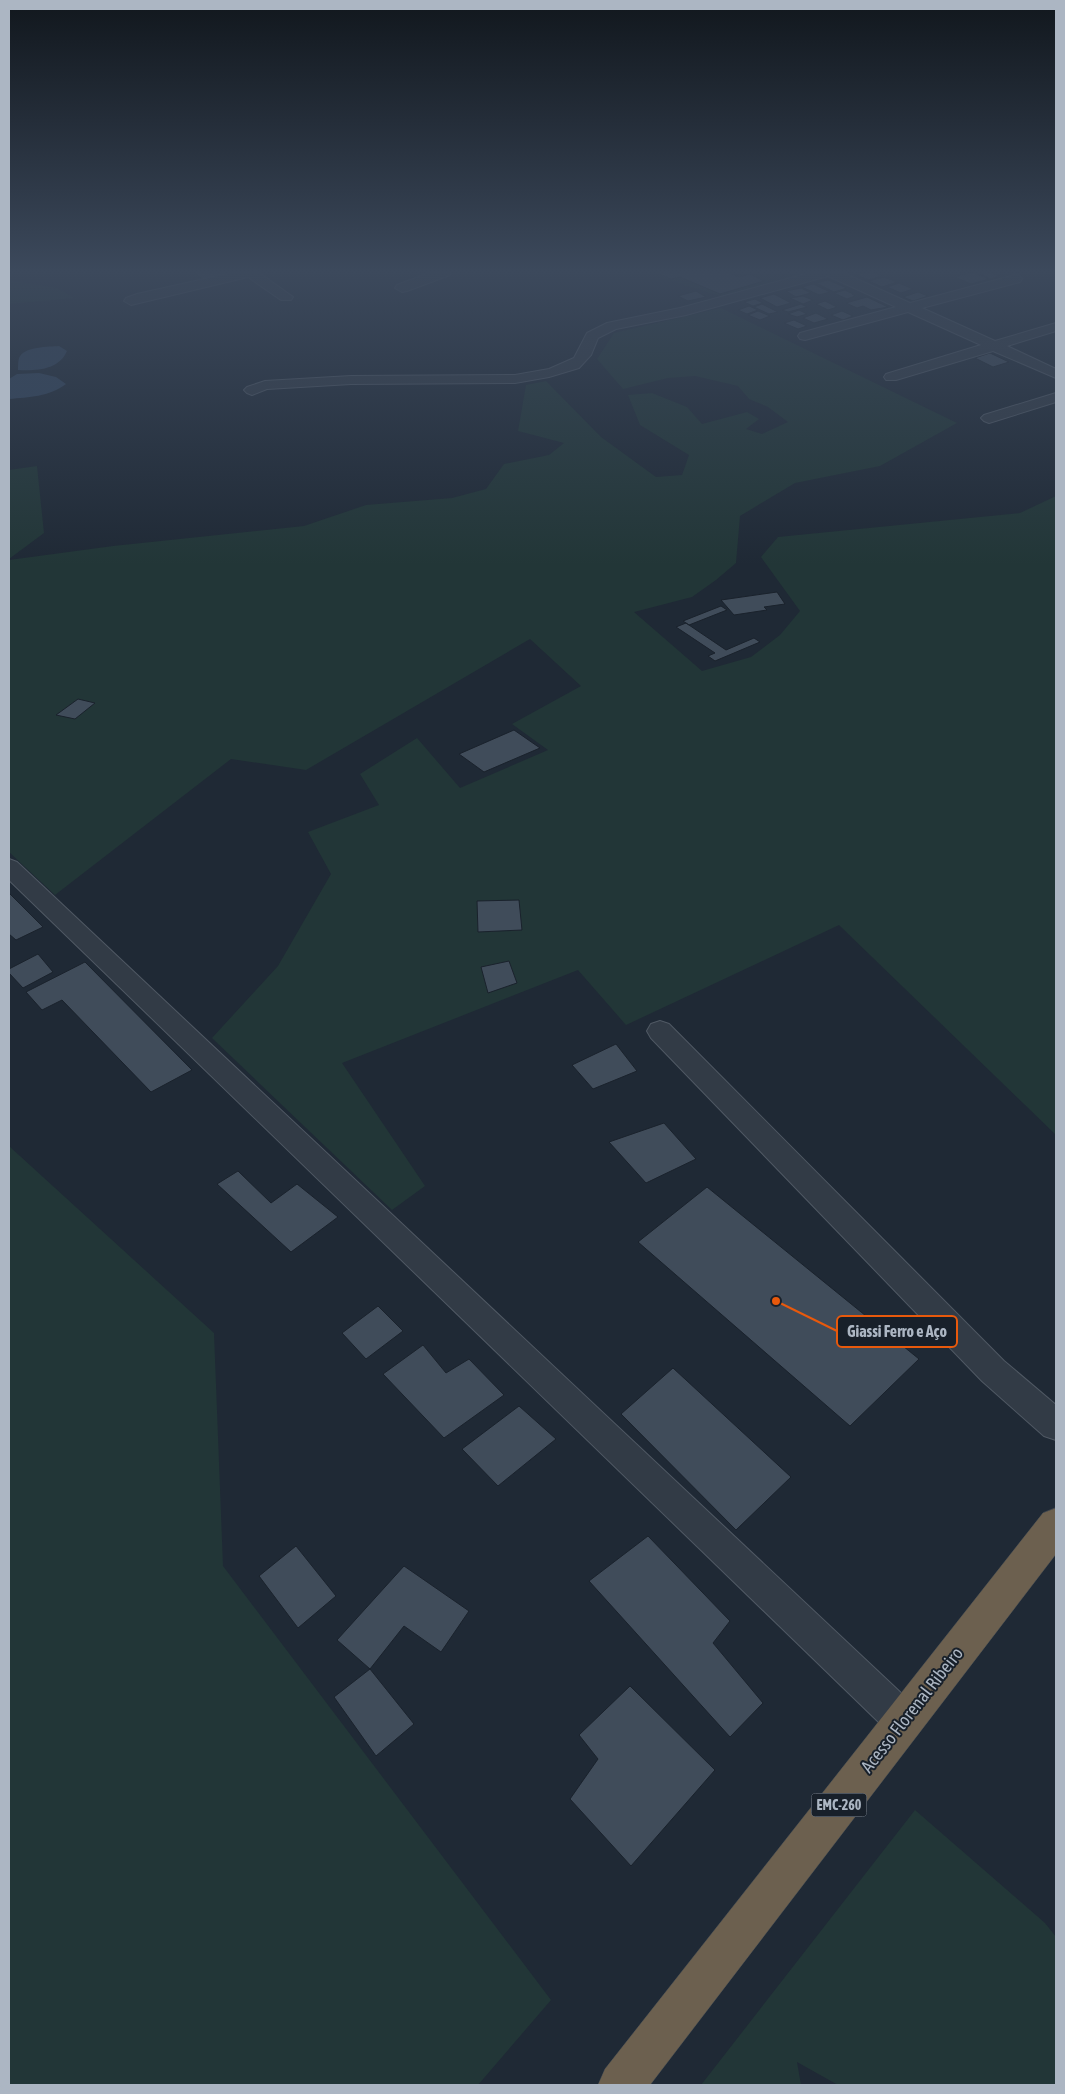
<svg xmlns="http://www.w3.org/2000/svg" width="1065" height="2094" viewBox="0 0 1065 2094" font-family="'Asap Condensed',sans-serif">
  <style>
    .green { fill: #223637 }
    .water { fill: #32455d }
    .building { fill: #404c5a; stroke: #1a222c }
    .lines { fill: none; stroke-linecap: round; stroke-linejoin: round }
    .minor-casing { stroke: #505964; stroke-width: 2 }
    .highway-casing { stroke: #3d4650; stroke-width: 1 }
    .minor { fill: #323b46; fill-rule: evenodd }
    .highway { fill: #6c604f; fill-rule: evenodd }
    .labels { text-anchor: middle; stroke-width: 4; stroke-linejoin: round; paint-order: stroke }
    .shield { fill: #18202a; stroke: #808995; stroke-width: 1 }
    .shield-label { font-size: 14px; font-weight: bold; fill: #acb6c3 }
    .near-street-label { font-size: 18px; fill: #acb6c3; stroke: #18202a }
    .leader { fill: none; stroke: #e8590c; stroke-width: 2 }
    .callout-dot { fill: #e8590c; stroke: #18202a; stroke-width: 2 }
    .callout { fill: #18202a; stroke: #e8590c; stroke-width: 2 }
    .callout-label { font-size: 16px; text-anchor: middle; font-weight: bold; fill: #acb6c3 }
  </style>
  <rect width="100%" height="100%" fill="#1f2935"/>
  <path class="green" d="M650 272H818L724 297 668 280Z
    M9 280 57 288 74 298 9 304Z
    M721 308 957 423 880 466 795 483 740 516 736 563 716 580 692 597 634 612 702 671 751 657 780 635 800 611 761 557 778 537 1020 513 1056 496V1135L839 925 626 1025 578 970 342 1063 425 1186 392 1210 212 1038 278 966 331 874 308 832 379 805 360 774 417 738 460 788 548 750 512 724 581 686 530 639 306 770 231 759 55 895 9 852V560L113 546 304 526 366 505 452 498 486 489 504 464 549 455 564 443 518 431 526 385 546 381 601 437 656 477 682 475 689 455 640 425 628 395 652 393 687 407 702 424 747 412 759 419 746 429 762 434 788 422 768 407 749 399 738 386 695 376 668 378 623 389 597 359 614 333Z
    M37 466 44 533 9 559V470Z
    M9 1146 214 1333 223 1566 551 2000 478 2085H9Z
    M915 1810 1045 1923 1056 1937V2085H838L797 2062 801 2085H701Z"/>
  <path class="water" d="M59 346 67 351C59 370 36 371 18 370 18 367 18 361 19 358 24 346 49 347 59 346Z
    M39 373 56 377 66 384C49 397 29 397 9 399V379L17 374Z"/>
  <path class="building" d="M194 272H241L205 281Z
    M656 272H727L739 277 750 274 764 281 720 294 680 277 671 279Z
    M866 272H873L882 276 868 280 857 275Z
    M972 272 989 279 971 284 955 277Z
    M975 272H990L999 276 991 279Z
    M884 277 897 282 882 287 869 281Z
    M828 280 847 288 834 292 816 283Z
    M899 283 913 289 901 293 887 287Z
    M813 284 830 292 819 295 802 287Z
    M801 288 811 293 796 297 786 291Z
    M845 290 853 294H852L855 296 847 299 834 293Z
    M696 291 706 297 688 301 678 296Z
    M918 292 928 296 913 301 903 297Z
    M774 294 791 303 777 307 760 298Z
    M803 296 813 300 803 304 790 298Z
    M867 297 888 307 871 310 863 306 857 308 846 303Z
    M755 299 763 303 753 306 744 302Z
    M825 301 837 307 828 310 816 304Z
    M762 304 778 312 769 314 754 307Z
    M801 304 807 307 788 312 782 310Z
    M749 306 758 310 747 314 738 310Z
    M799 310 807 314 797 317 788 314Z
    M758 311 770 316 760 320 748 315Z
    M842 311 853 316 843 320 831 315Z
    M816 313 828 319 814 323 803 318Z
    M794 320 807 326 798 329 784 323Z
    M990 353 1009 362 993 367 975 358Z
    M777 592 785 604 764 607 767 610 734 615 721 600Z
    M721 606 727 610 689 625 683 621Z
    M686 623 726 650 754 638 760 642 715 661 708 656 715 653 676 627Z
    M78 699 95 703 75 719 56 715Z
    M514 730 540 748 484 772 459 754Z
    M9 893 43 927 16 940 9 934Z
    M519 900 522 930 478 932 477 901Z
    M38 954 53 972 23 988 9 973V969Z
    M509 961 517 983 488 993 481 967Z
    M85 962 192 1070 151 1092 62 1000 42 1010 26 992Z
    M616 1044 637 1071 593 1089 572 1065Z
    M664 1123 696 1159 646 1183 609 1142Z
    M238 1171 271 1203 297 1184 338 1217 291 1252 217 1184Z
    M707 1187 919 1359 850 1426 638 1242Z
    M378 1306 403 1331 366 1359 342 1333Z
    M423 1345 446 1373 469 1359 504 1395 444 1438 383 1374Z
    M673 1368 791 1477 736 1530 621 1414Z
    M519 1406 556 1439 498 1486 462 1449Z
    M648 1536 730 1621 713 1643 763 1703 730 1737 589 1581Z
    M296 1546 336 1596 298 1628 259 1576Z
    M404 1566 469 1611 441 1652 404 1626 370 1669 337 1640Z
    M370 1669 414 1724 376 1756 334 1697Z
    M630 1686 715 1770 631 1866 570 1799 598 1759 579 1735Z"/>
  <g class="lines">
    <g class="minor-casing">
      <path id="minor" d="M236 272H258L293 297 291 300H281L248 277 131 305 124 301 126 298 137 294Z
        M432 272H451L450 275 407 291 402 292 395 288 397 285Z
        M813 272H841L910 303 1015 275 1020 276 1022 279 1020 282 922 308 995 341 1056 323V331L1007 346 1056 369V378L993 351 896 380H886L884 377 886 374 981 345 908 312 805 340 800 339 798 336 800 333 896 307 828 276 686 315 616 329 598 338 591 355 579 368 549 377 515 383 351 384 267 389 252 395 247 393 244 390 247 387 265 381 351 376 515 375 549 369 574 358 587 333 607 323 680 308Z
        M1056 393V402L989 423 984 421 981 418 984 415Z
        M9 859 17 862 917 1708 923 1721 917 1734 904 1740 891 1734 9 880Z
        M660 1021 669 1024 1004 1361 1056 1405V1440L1044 1436 982 1381 651 1038 647 1031 651 1024Z"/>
    </g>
    <g class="highway-casing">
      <path id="highway" d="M1056 1508V1554L650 2085H598L605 2069 1043 1513Z"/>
    </g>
    <use href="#minor" class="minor"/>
    <use href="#highway" class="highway"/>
  </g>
  <linearGradient id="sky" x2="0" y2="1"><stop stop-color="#11171d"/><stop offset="0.48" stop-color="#3c495c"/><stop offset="1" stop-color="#3c495c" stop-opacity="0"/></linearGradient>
  <rect width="1065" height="565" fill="url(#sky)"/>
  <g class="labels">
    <rect class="shield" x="811.5" y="1793.5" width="55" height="23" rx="4"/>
    <g class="shield-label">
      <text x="839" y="1810">EMC-260</text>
    </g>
    <g class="near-street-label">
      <text transform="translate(912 1710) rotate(-52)" y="6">Acesso Florenal Ribeiro</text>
    </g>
  </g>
  <path class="leader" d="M776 1301L837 1331"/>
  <circle class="callout-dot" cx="776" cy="1301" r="5"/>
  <rect class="callout" x="837" y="1316" width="120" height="31" rx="5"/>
  <g class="callout-label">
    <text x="897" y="1337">Giassi Ferro e Aço</text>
  </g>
  <rect width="1065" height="2094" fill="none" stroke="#acb6c3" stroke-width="20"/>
</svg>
